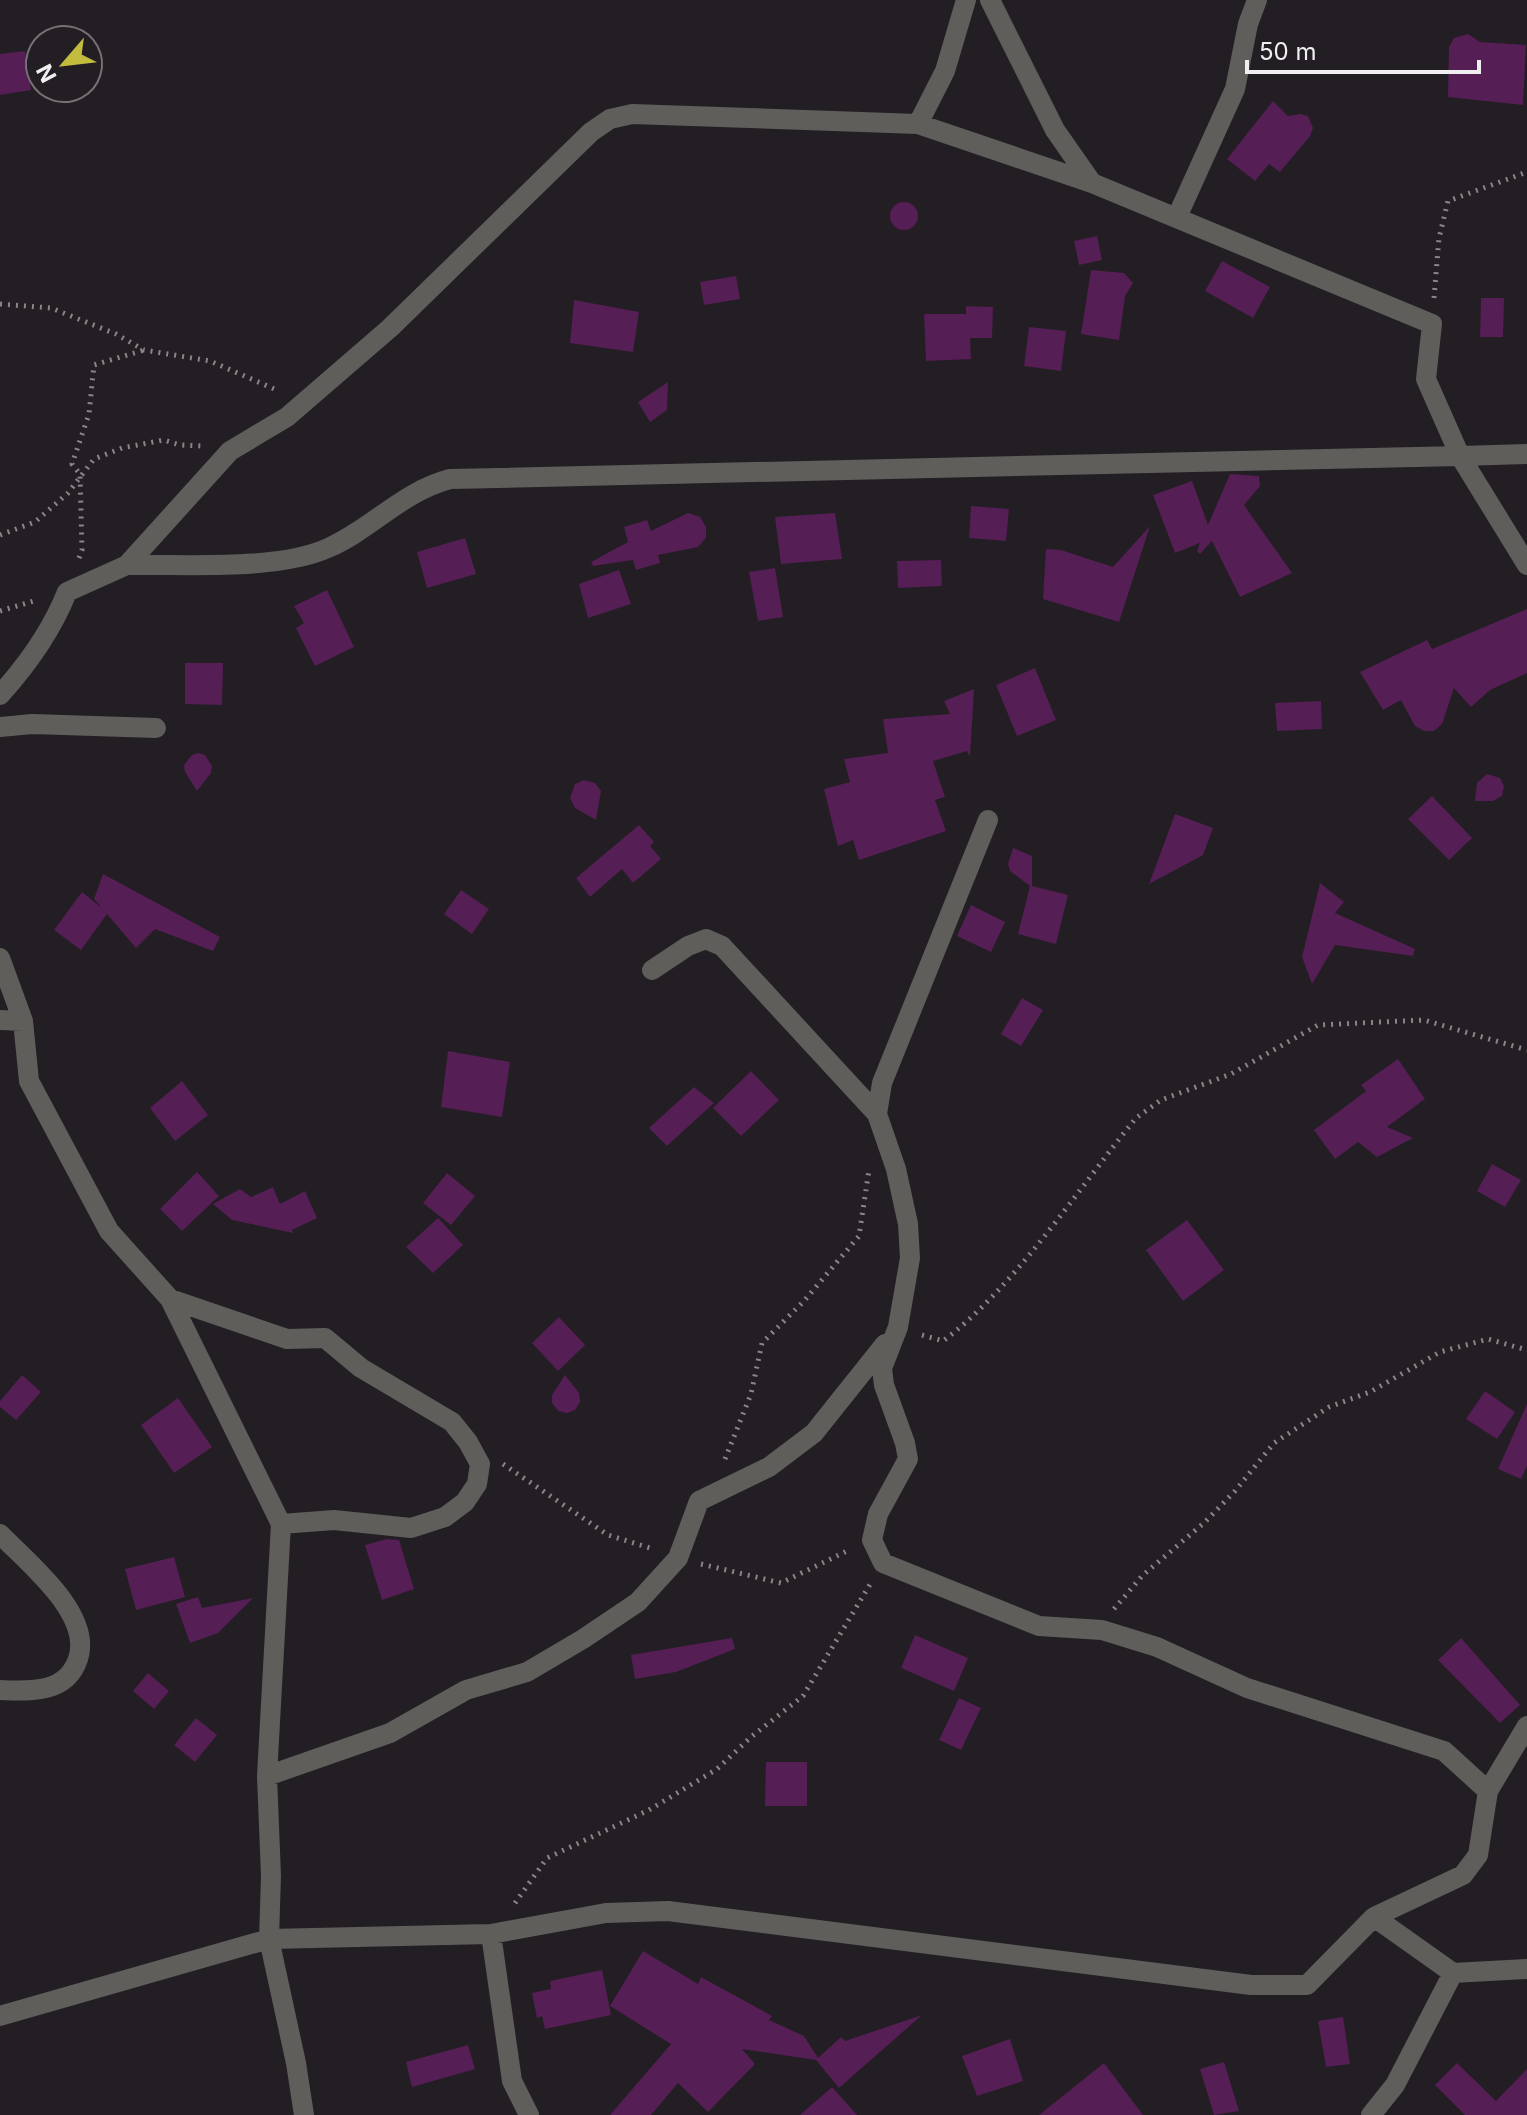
<svg xmlns="http://www.w3.org/2000/svg" width="1527" height="2115" viewBox="0 0 1527 2115" font-family="Inter,sans-serif">
  <style>
    .building { fill: #551e54 }
    .lines { fill: none; stroke-linecap: round; stroke-linejoin: round }
    .path { stroke: #898589; stroke-width: 5; stroke-dasharray: 2 6; stroke-linecap: butt }
    .minor { stroke: #5f5e5b; stroke-width: 20 }
  </style>
  <rect width="100%" height="100%" fill="#221e23"/>
  <path class="building" d="M1468 34 1480 42 1526 45 1523 105 1448 97 1449 47 1454 38Z
    M25 51 31 90 0 95V54Z
    M1273 101 1288 116 1300 114 1308 116 1313 128 1310 136 1280 172 1269 164 1255 181 1227 159Z
    M890 216a14 14 0 1 1 28 0a14 14 0 1 1-28 0Z
    M1097 236 1102 260 1079 265 1074 241Z
    M1222 261 1270 287 1253 318 1205 291Z
    M1091 270 1124 273 1133 283 1125 296 1119 340 1081 334Z
    M736 276 740 299 704 305 700 282Z
    M1481 298H1504L1503 337H1480Z
    M574 300 639 312 633 352 570 343Z
    M966 306 993 307 992 338H970L971 359 926 361 924 314H966Z
    M1029 327 1066 331 1061 371 1024 366Z
    M668 382 667 410 650 422 638 402Z
    M1230 474 1259 476 1260 486 1244 505 1292 573 1240 597 1212 541 1200 554 1197 551 1200 543 1175 553 1153 495 1192 481 1208 525Z
    M971 506 1009 509 1006 541 969 538Z
    M688 513 700 517 706 527V538L698 547 658 555 660 563 636 570 633 560 593 566 591 562 628 542 624 527 647 520 651 531Z
    M835 513 842 559 781 564 775 517Z
    M1150 526 1119 622 1043 599 1046 549 1061 550 1113 567Z
    M465 538 476 574 427 588 417 552Z
    M941 560 942 586 898 588 897 561Z
    M775 568 783 617 758 621 749 572Z
    M619 570 631 604 588 618 579 584Z
    M327 590 354 647 315 666 296 628 304 623 294 606Z
    M1527 609V673L1490 690 1471 707 1454 688 1442 724 1434 731H1424L1415 726 1401 700 1383 710 1360 672 1427 640 1432 649Z
    M185 663H223L222 705 185 704Z
    M1035 668 1056 720 1017 736 996 685Z
    M974 689 970 757 967 751 933 761 945 797 935 800 946 831 859 860 853 840 838 846 824 789 850 782 844 759 888 753 883 719 950 714 944 701Z
    M1321 701 1322 729 1277 731 1275 703Z
    M198 753 205 755 212 766 211 773 197 791 185 772 184 765 192 755Z
    M1487 774 1500 778 1504 786 1502 796 1493 801H1475L1477 783Z
    M584 780 595 783 601 791 596 820 575 808 570 798 575 784Z
    M1432 796 1472 838 1449 860 1408 819Z
    M1175 814 1213 828 1203 855 1149 884Z
    M639 825 654 842 650 846 661 859 633 883 622 869 590 897 576 878Z
    M1013 848 1032 856V886L1068 895 1056 944 1018 934 1030 886 1010 871 1008 864Z
    M103 874 220 937 213 951 155 929 136 948 107 914 81 950 54 930 82 892 102 908 94 899Z
    M1320 883 1344 902 1335 913 1415 949 1413 956 1335 945 1312 984 1302 957Z
    M461 890 489 909 472 934 444 914Z
    M971 905 1005 922 991 952 957 936Z
    M1022 998 1043 1010 1021 1046 1001 1034Z
    M448 1051 510 1062 502 1117 441 1107Z
    M1398 1059 1425 1099 1387 1127 1413 1138 1377 1157 1358 1142 1335 1159 1314 1130 1366 1091 1361 1085Z
    M751 1071 779 1100 741 1136 713 1108Z
    M182 1081 208 1115 175 1141 150 1108Z
    M694 1087 714 1103 667 1146 649 1128Z
    M1492 1164 1521 1180 1505 1207 1477 1191Z
    M197 1172 219 1196 182 1231 160 1209Z
    M447 1173 475 1196 451 1225 423 1203Z
    M273 1187 280 1204 305 1191 317 1218 292 1230 293 1233 232 1220 213 1204 240 1189 251 1197Z
    M438 1218 463 1245 433 1273 406 1247Z
    M1187 1220 1224 1270 1183 1301 1146 1250Z
    M559 1317 585 1345 558 1371 532 1343Z
    M22 1375 41 1392 16 1420 0 1407V1401Z
    M565 1375 579 1393 580 1402 575 1410 567 1413 558 1411 552 1403V1395Z
    M1485 1391 1515 1412 1497 1439 1466 1419Z
    M178 1398 212 1447 174 1473 141 1425Z
    M1527 1404V1466L1521 1479 1498 1469Z
    M387 1539 399 1540 414 1589 382 1600 365 1545Z
    M174 1557 185 1597 136 1610 125 1569Z
    M198 1597 202 1608 253 1598 218 1633 190 1643 176 1604Z
    M915 1635 968 1658 954 1691 901 1668Z
    M732 1638 735 1649 676 1672 635 1679 631 1655Z
    M1461 1638 1520 1705 1500 1723 1438 1660Z
    M148 1673 169 1691 154 1709 133 1691Z
    M959 1698 981 1708 961 1750 939 1740Z
    M196 1718 217 1735 195 1762 174 1745Z
    M766 1762H807V1806H765Z
    M643 1951 698 1984 701 1977 772 2016 769 2020 804 2036 818 2058 841 2037 845 2041 922 2015 839 2088 816 2060 742 2049 755 2064 708 2112 678 2083 651 2115H610L671 2044 610 2006Z
    M602 1970 611 2015 545 2029 542 2016 537 2018 532 1993 551 1989 550 1981Z
    M1343 2017 1350 2064 1326 2067 1318 2021Z
    M1010 2039 1023 2081 977 2096 962 2056Z
    M468 2045 475 2069 412 2087 406 2062Z
    M1224 2062 1239 2111 1214 2115 1200 2069Z
    M1104 2063 1143 2115H1039Z
    M1457 2063 1496 2101 1527 2069V2115H1465L1435 2085Z
    M832 2087 857 2115H800Z"/>
  <g class="lines">
    <path class="path" d="M1434 298 1439 238 1448 201 1527 172
      M0 304 51 308 116 334 144 350 210 361 279 391
      M0 535 35 522 68 493 94 459 122 448 164 440 180 445 201 446
      M79 558 82 550 80 474 72 464 89 414 94 365 144 350
      M0 611 34 601
      M922 1335 943 1341C1015 1287 1078 1189 1136 1118L1161 1100 1231 1074 1318 1025 1424 1020 1527 1050
      M725 1459 751 1394 762 1343 804 1301 859 1236 869 1170
      M503 1464 608 1535 653 1549
      M701 1564 781 1583 849 1550
      M1114 1609 1142 1576 1205 1522 1235 1491 1274 1443 1329 1407 1370 1392 1440 1352 1488 1339 1527 1350
      M515 1903 547 1858 649 1810 717 1769 751 1737 803 1696 872 1581"/>
    <path class="minor" d="M990 0 1055 130 1092 183
      M918 124 945 71 966 0
      M1177 217 1235 89 1248 24 1257 0
      M127 565C185 564 277 571 328 548 372 529 401 492 450 479L1460 456 1527 565
      M0 695C27 665 52 630 67 592L127 565 230 451 287 417 390 328 591 132 610 119 632 114 918 124 1092 183 1432 324 1426 379 1460 456 1527 454
      M0 727 32 724 156 728
      M0 958 23 1021 29 1081 109 1231 170 1299 281 1524 267 1776 271 1876 269 1939 296 2063 304 2115
      M652 970 688 946 706 939 722 946 877 1114 896 1169 908 1224 910 1258 898 1327 882 1368 884 1385 905 1443 908 1459 878 1514 872 1540 883 1563 1039 1626 1102 1630 1157 1647 1247 1688 1444 1751 1488 1791
      M0 1020 23 1021
      M877 1114 882 1083 988 820
      M170 1299 287 1339 325 1338 361 1368 452 1422 468 1442 480 1464 477 1484 465 1502 445 1517 411 1528 334 1520 281 1524
      M0 1534C28 1563 93 1614 78 1659 66 1694 31 1691 0 1690
      M267 1776 390 1733 466 1690 527 1672 583 1639 638 1602 678 1558 699 1501 769 1467 814 1433 885 1344
      M1374 1917 1463 1875 1478 1855 1488 1791 1527 1726
      M491 1934 512 2081 529 2115
      M0 2016 269 1939 491 1934 606 1913 668 1911 1251 1985H1307L1374 1917 1453 1973 1527 1969
      M1371 2115 1395 2085 1453 1973"/>
  </g>
  <g transform="translate(64 64) rotate(242)"><circle r="38" fill="#221e23" stroke="#757175" stroke-width="2"/>
  <path d="M0-6L14 30L0 20L-14 30Z" fill="#c3bd3f"/>
  <text y="-12" font-size="22" font-weight="bold" text-anchor="middle" fill="#f1eef1">N</text>
  </g>
  <path d="M1247 60v12h232v-12" fill="none" stroke="#f1eef1" stroke-width="4"/>
  <text x="1259" y="60" font-size="24" fill="#f1eef1" stroke="#221e23" stroke-width="6" paint-order="stroke">50 m</text>
</svg>
